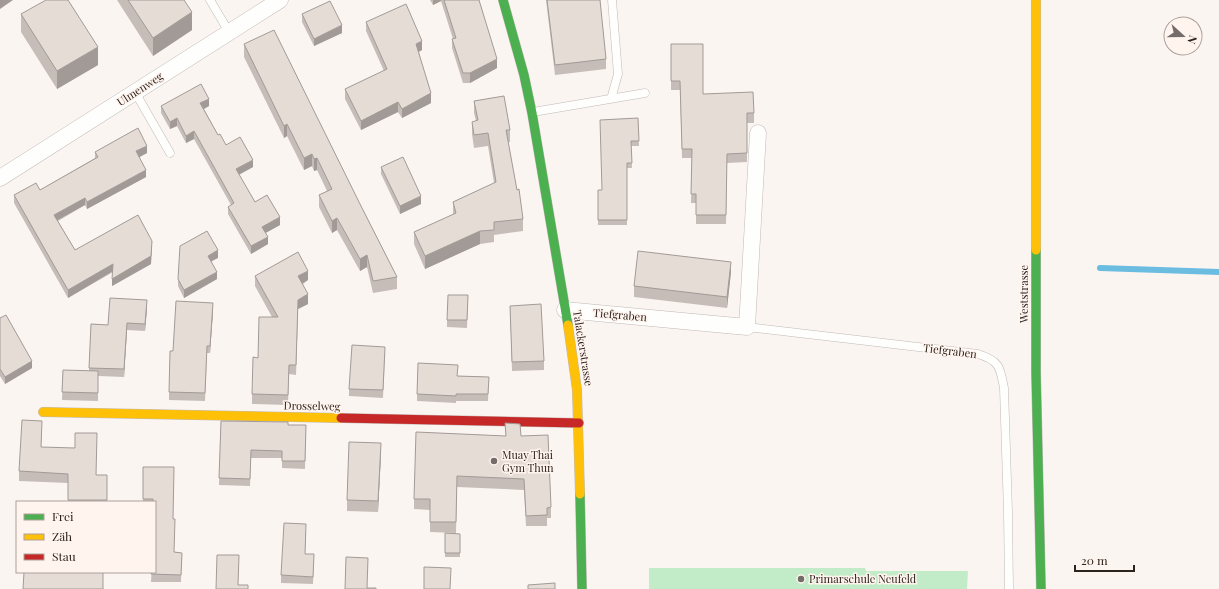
<svg xmlns="http://www.w3.org/2000/svg" width="1219" height="589" viewBox="0 0 1219 589" font-family="'Playfair Display',serif">
  <style>
    .green { fill: #c2ebc7 }
    .lines { fill: none; stroke-linecap: round; stroke-linejoin: round }
    .stream { stroke: #6abce0; stroke-width: 6 }
    .lane-casing { stroke: #c1b9b5; stroke-width: 9 }
    .street-casing { stroke: #c1b9b5; stroke-width: 17 }
    .fast-casing { stroke: #c1b9b5; stroke-width: 10 }
    .slow-casing { stroke: #c1b9b5; stroke-width: 10 }
    .jam-casing { stroke: #c1b9b5; stroke-width: 10 }
    .lane { stroke: #fefefd; stroke-width: 8 }
    .street { stroke: #fefefd; stroke-width: 16 }
    .fast { stroke: #4caf50; stroke-width: 9 }
    .slow { stroke: #ffc107; stroke-width: 9 }
    .jam { stroke: #c62828; stroke-width: 9 }
    .wall { fill: #c6bdb8 }
    .shaded-wall { fill: #a19a96 }
    .building { fill: #e6dcd6; stroke: #a19a96 }
    .poi-dot { fill: #746c68; stroke: #fff4ee; stroke-width: 1.5 }
    .labels { text-anchor: middle; stroke-width: 3; stroke-linejoin: round; paint-order: stroke }
    .street-label { font-size: 11px; fill: #2c231d; stroke: #fff4ee }
    .poi-label { font-size: 11px; fill: #2c231d; stroke: #fff4ee; text-anchor: start }
  </style>
  <rect width="100%" height="100%" fill="#fbf5f2"/>
  <path class="green" d="M649 568H865L866 571H968L967 589H649Z"/>
  <g class="lines">
    <path class="stream" d="M1100 268 1219 272"/>
    <g class="lane-casing">
      <path id="lane" d="M210 0 229 32
        M135 92 170 153
        M611 99 618 74 612 0
        M533 112 645 93
        M747 327 978 354C1000 361 1000 367 1004 388L1008 512 1009 589"/>
    </g>
    <g class="street-casing">
      <path id="street" d="M0 178 280 0
        M565 310 747 327 758 133"/>
    </g>
    <g class="fast-casing">
      <path id="fast" d="M503 0 524 75 532 113 568 325
        M1036 250V372L1041 589
        M580 494 582 589"/>
    </g>
    <g class="slow-casing">
      <path id="slow" d="M1036 0V250
        M568 325 577 390 580 494
        M43 412 341 418"/>
    </g>
    <g class="jam-casing">
      <path id="jam" d="M341 418 579 423"/>
    </g>
    <use href="#lane" class="lane"/>
    <use href="#street" class="street"/>
    <use href="#fast" class="fast"/>
    <use href="#slow" class="slow"/>
    <use href="#jam" class="jam"/>
  </g>
  <path class="wall" d="M117 0H184L192 30 153 56Z
    M430 0H479L497 68 470 83H463L452 48V39H453L441 1 433 5Z
    M546 0H600L606 59V69L555 75Z
    M21 14 98 65 57 89 21 32Z
    M302 14 342 33 314 46 302 22Z
    M366 22 422 50 419 52 431 103 402 118 398 112 361 130 345 99V89L384 71 366 31Z
    M244 44 361 206 397 277V289L373 293 367 267 360 271 337 230 332 233 319 207V195L327 191 317 170 314 171 312 166 304 170 287 136 284 138 244 57Z
    M671 44 703 94 754 113V123H747V162L727 163 726 224H696V203H691L692 158H682L680 90H671Z
    M474 101 510 130V142H508L517 190 523 219V231L494 235V242L480 244 425 269 414 244V232L453 215V202L494 183 488 146 474 148 472 134V122L476 121 474 113Z
    M161 106H209L204 109 218 135 226 145 253 167 239 175 255 202 280 225 265 233 268 244 251 254 228 214V207L231 205 194 139 186 143 177 126 170 129 161 113Z
    M638 118 639 146H631L632 168H627V225H598V190H602Z
    M95 152 147 153 139 157 146 177 87 209 85 205 58 221 75 250 152 248 151 264 112 286 113 272 68 298 14 203V195L40 190 95 158Z
    M381 167 421 204 400 214 381 174Z
    M218 258 211 262 217 279 184 298 178 286V279Z
    M731 272 727 308 634 297V286Z
    M255 276 308 280 303 284 308 304 298 309 296 375 289 374 288 405 252 404V394L258 358 272 317 255 286Z
    M468 295 467 328 447 327V320Z
    M510 306 544 361V370L512 371Z
    M147 308 145 331 127 330 124 377 98 376V401L62 400 63 370 89 371 91 324 108 325Z
    M213 311 210 353H207L205 401 169 400V392L173 351Z
    M0 318 32 368 5 384 0 376Z
    M385 354 383 398 349 396V389Z
    M458 376 489 377 488 401H456V403L417 401V394Z
    M221 421 288 425H306L305 469 282 468V458H251L250 486 219 485Z
    M505 423 521 436 551 507V518H547V526H526L524 490 457 487 456 533 430 532V510L414 509V499L506 436Z
    M42 430 41 447 96 475H107V502H68V483L19 481V471Z
    M381 454 378 512 347 511V500Z
    M143 467 173 519 174 552 182 553 181 582H151L155 502H143Z
    M306 531 305 554 314 562 313 584 281 583V575Z
    M445 533 460 534V557H445Z"/>
  <path class="shaded-wall" d="M0 0H13L0 9Z
    M433 0H441V1L433 5Z
    M192 12V30L153 56V38Z
    M342 25V33L314 46V39Z
    M422 41V50L416 53V44Z
    M98 47V65L57 89V71Z
    M497 59V68L470 83V73Z
    M431 93V103L402 118V109Z
    M209 99V106L200 111V103Z
    M398 102V112L361 130V121Z
    M177 118V126L170 129V122Z
    M287 124V136L284 138V126Z
    M194 131V139L186 143V136Z
    M147 146V153L136 159V151Z
    M312 154V166L304 170V158Z
    M317 158V170L314 171V159Z
    M253 160V167L236 176V169Z
    M146 170V177L87 209V202Z
    M421 196V204L400 214V206Z
    M85 198V205L54 222V215Z
    M280 217V225L262 235V227Z
    M337 218V230L332 233V221Z
    M480 231V244L425 269V256Z
    M268 237V244L251 254V246Z
    M152 241 151 264 112 286V279Z
    M218 250V258L208 263V256Z
    M367 255V267L360 271V259Z
    M731 262V272L727 308V297Z
    M113 264V271L68 298V290Z
    M308 271V280L298 286V276Z
    M217 272V279L184 298V290Z
    M308 294V304L298 309 296 375 298 300Z
    M147 300V308L145 331V324Z
    M213 303V311L210 353V346Z
    M127 323V330L124 377V369Z
    M32 361V368L5 384V377Z
    M381 443V454L378 512V501Z"/>
  <path class="building" d="M46 0H68L98 47 57 71 21 14Z
    M128 0H184L192 12 153 38Z
    M444 0H479L497 59 470 73H463L452 39 456 38Z
    M547 0H600L606 59 555 65Z
    M330 1 342 25 314 39 302 14Z
    M406 4 422 41 416 44 431 93 402 109 398 102 361 121 345 89 387 69 366 22Z
    M274 30 361 206 397 277 373 281 367 255 360 259 337 218 332 221 319 195 332 189 317 158 314 159 312 154 304 158 287 124 284 126 244 44Z
    M671 44H703V94L753 92 754 113H747V153L727 154 726 215H696V194H691L692 149H682L680 81H671Z
    M201 84 209 99 200 103 218 135 220 134 226 145 240 137 253 160 236 169 255 202 267 195 280 217 262 227 268 237 251 246 228 207 234 203 194 131 186 136 177 118 170 122 161 106Z
    M504 96 510 130H506L517 190 519 189 523 219 494 222V230L480 231 425 256 414 232 456 213 453 202 496 182 488 133 474 135 472 122 478 120 474 101Z
    M638 118 639 141H631L632 163H627V220H598V190H602L600 120Z
    M138 128 147 146 136 151 146 170 87 202 85 198 54 215 75 250 138 215 152 241 151 256 112 279 113 264 68 290 14 195 36 183 40 190 98 157 95 152Z
    M403 157 421 196 400 206 381 167Z
    M207 231 218 250 208 256 217 272 184 290 178 279 180 246Z
    M638 251 731 262 727 297 634 286Z
    M298 252 308 271 298 276 308 294 298 300 296 365H289L288 395 252 394 253 357 258 358 259 317H278L255 276Z
    M448 295H468L467 320H447Z
    M110 298 147 300 145 324 127 323 124 369 89 368 91 324 108 325Z
    M176 301 213 303 210 346H207L205 393 169 392 170 351H173Z
    M541 304 544 361 512 362 510 306Z
    M6 315 32 361 5 377 0 369V318Z
    M352 345 385 347 383 390 349 389Z
    M418 363 458 365 457 376 489 377 488 394H456V396L417 394Z
    M63 370 98 371V393L62 392Z
    M22 420 42 421 41 447 75 448V433H97L96 475H107V500H68V474L19 471Z
    M221 421 288 422V425H306L305 461H282V451L251 450 250 479 219 478Z
    M505 423 520 424 521 436 548 435 551 507 547 508V515L526 516 524 479 457 476 456 522H430V499H414L416 432 506 436Z
    M349 442 381 443 378 501 347 500Z
    M143 467H174L173 519H175L174 552 182 553 181 575 151 574 152 572H155V502H153V499H143Z
    M284 523 306 524 305 554H314L313 577 281 575Z
    M445 533 460 534V553H445Z
    M217 555H239L238 585H248V589H216Z
    M346 557 368 558 367 588H376V589H345Z
    M424 567 451 568 450 589H424Z
    M24 572H103V589H23Z
    M555 583V589H528V585Z"/>
  <g class="poi-dot">
    <circle cx="494" cy="461" r="4"/>
    <circle cx="801" cy="579" r="4"/>
  </g>
  <g class="labels">
    <g class="street-label">
      <text transform="translate(140 89) rotate(-33)" y="4">Ulmenweg</text>
      <text transform="translate(1024 294) rotate(-90)" y="4">Weststrasse</text>
      <text transform="translate(620 315) rotate(5)" y="4">Tiefgraben</text>
      <text transform="translate(583 348) rotate(81)" y="4">Talackerstrasse</text>
      <text transform="translate(950 351) rotate(7)" y="4">Tiefgraben</text>
      <text transform="translate(312 406) rotate(1)" y="4">Drosselweg</text>
    </g>
    <g class="poi-label">
      <text x="502" y="459">Muay Thai<tspan x="502" dy="13">Gym Thun</tspan></text>
      <text x="809" y="583">Primarschule Neufeld</text>
    </g>
  </g>
  <rect x="16" y="501" width="140" height="72" fill="#fff4ee" stroke="#aba09a"/>
  <rect x="24" y="514" width="20" height="6" fill="#4caf50" stroke="#aba09a"/>
  <text x="52" y="521" font-size="12" fill="#2c231d">Frei</text>
  <rect x="24" y="534" width="20" height="6" fill="#ffc107" stroke="#aba09a"/>
  <text x="52" y="541" font-size="12" fill="#2c231d">Zäh</text>
  <rect x="24" y="554" width="20" height="6" fill="#c62828" stroke="#aba09a"/>
  <text x="52" y="561" font-size="12" fill="#2c231d">Stau</text>
  <g transform="translate(1183 36) rotate(111)"><circle r="19" fill="#fff4ee" stroke="#aba09a"/>
  <path d="M0-3L7 15L0 10L-7 15Z" fill="#746c68"/>
  <text y="-6" font-size="11" font-weight="bold" text-anchor="middle" fill="#2c231d">N</text>
  </g>
  <path d="M1075 565v6h59v-6" fill="none" stroke="#2c231d" stroke-width="2"/>
  <text x="1081" y="565" font-size="12" fill="#2c231d" stroke="#fff4ee" stroke-width="3" paint-order="stroke">20 m</text>
</svg>
